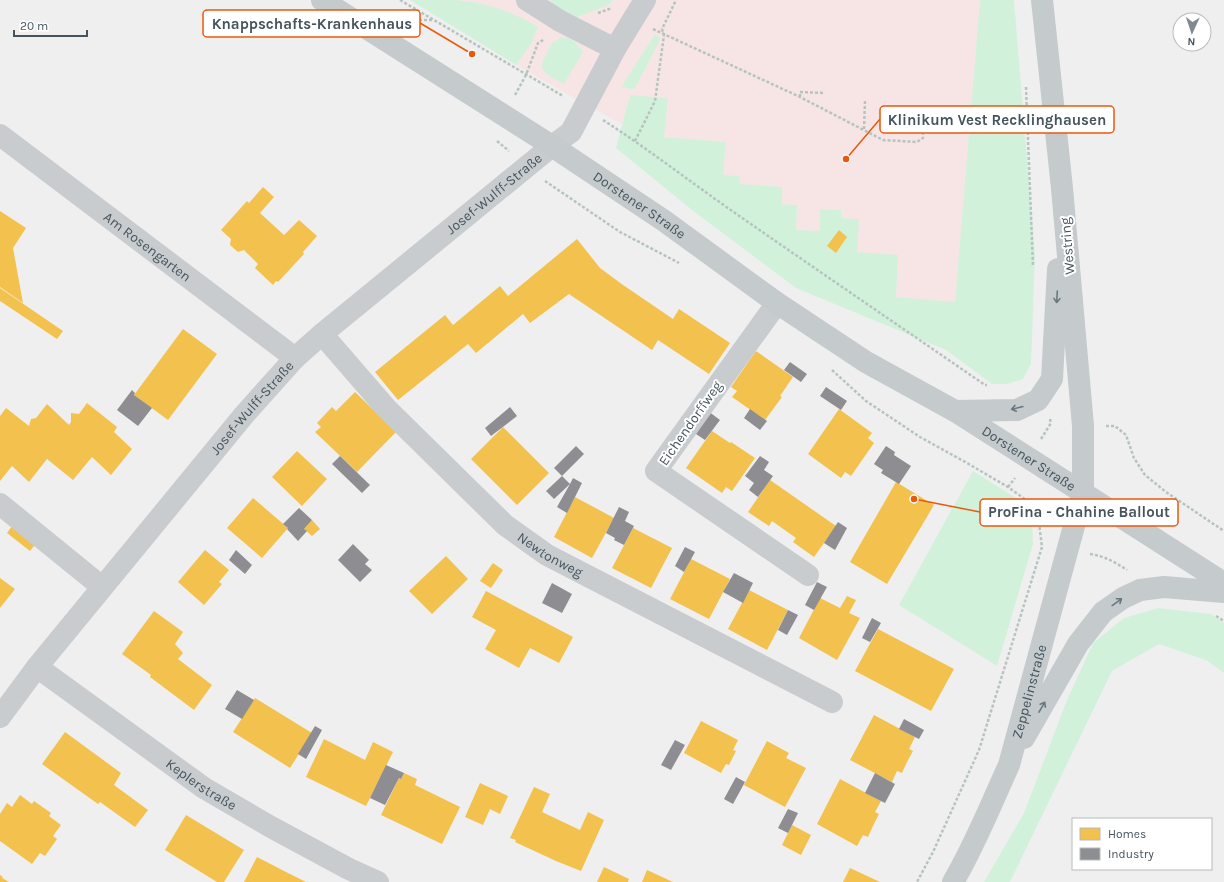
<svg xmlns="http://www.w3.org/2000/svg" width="1224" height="882" viewBox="0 0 1224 882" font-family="Karla,sans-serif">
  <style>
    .medical { fill: #f7e5e5 }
    .green { fill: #d2f1db }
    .homes { fill: #f2c14e }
    .industry { fill: #8d8d92 }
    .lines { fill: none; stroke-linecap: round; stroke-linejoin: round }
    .path { stroke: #b6c4bf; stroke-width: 2.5; stroke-dasharray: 3 2; stroke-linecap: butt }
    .minor { stroke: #c8ccce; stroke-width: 22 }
    .major { stroke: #c5cacd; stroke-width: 22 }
    .oneway { stroke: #6b777f }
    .labels { text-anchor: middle; stroke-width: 4; stroke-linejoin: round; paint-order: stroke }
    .street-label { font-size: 14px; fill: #45545d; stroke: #fff }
    .leader { fill: none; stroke: #e8590c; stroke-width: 1.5 }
    .callout-dot { fill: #e8590c; stroke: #fff; stroke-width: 1.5 }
    .callout { fill: #fff; stroke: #e8590c; stroke-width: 1.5 }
    .callout-label { font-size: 15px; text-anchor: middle; font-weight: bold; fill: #45545d }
  </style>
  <rect width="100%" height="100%" fill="#f0efef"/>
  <path class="medical" d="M456 0H980L955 302 896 297 898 256 857 252 841 218V210L821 209 820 231 796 230 797 206 782 205 722 175 726 142 664 137 630 95 622 124 583 103 516 65 531 44 479 3Z"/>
  <path class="green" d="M410 0C425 0 441 0 456 0 485 2 513 12 538 27L531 44 516 65Z
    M551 0H613L608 5 575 18 552 5Z
    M980 0H1014L1035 256 1031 364 1023 379 1007 384H992L946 350 796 288 692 210 616 148 630 95 668 98 664 137 726 142 723 175 740 176 739 184 782 187V204L797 205 796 230 820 231V209L841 210V218L859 219 857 252 898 255 896 297 955 302Z
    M655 34 659 37 660 40 635 88 632 89 621 87Z
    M562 37C576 39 575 43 583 52L564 84 546 74 542 68V63L552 43Z
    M973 471 1019 500 1032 517 1033 544 997 666 899 605Z
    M1158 608 1211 614 1224 623V673L1206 660 1159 644 1112 671 1010 882H984L1024 813 1067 700 1093 643 1124 618Z"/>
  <path class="homes" d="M263 187 274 197 260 213 284 235 299 220 317 236 303 252 304 254 278 282 276 281 273 285 255 268 258 264 244 250 238 252 230 245 231 239 221 230 247 201 249 203Z
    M0 211 26 228 13 248 23 303 0 287Z
    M839 230 847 237 836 253 827 246Z
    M577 239 600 268 623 285 673 319 679 309 730 343 709 374 658 340 652 350 569 294 530 323 523 314 476 353 468 344 398 400 375 372 445 315 453 325 500 286 508 296Z
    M0 288 63 331 57 339 0 301Z
    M183 329 217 354 168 420 134 395Z
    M756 351 793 377 780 396 782 397 765 420 732 397 737 391 731 387Z
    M355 392 396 432 357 472 315 432 321 427 317 423 332 407 336 411Z
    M87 403 117 427 114 432 132 449 111 475 92 457 73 480 47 459 29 482 12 466 0 481V416L6 408 29 426 31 419 36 418 47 404 69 425 71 422V413L79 414Z
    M839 409 872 433 868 438 874 443 851 476 845 472 841 478 808 454Z
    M503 427 549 473 517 505 471 459Z
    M712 431 730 443 731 442 755 458 732 491 726 487 722 493 686 468Z
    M297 451 327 479 302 506 272 477Z
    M770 480 836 526 814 557 793 542 796 538 772 521 769 526 748 512Z
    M896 482 934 505 887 584 850 562Z
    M575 497 614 518 592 558 554 537Z
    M253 498 288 528 262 558 227 528Z
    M312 520 320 529 312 536 304 529Z
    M15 522 38 541 30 551 7 533Z
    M633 528 672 548 651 588 612 568Z
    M205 550 229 570 219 582 222 584 204 605 178 582Z
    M446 556 468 579 432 614 409 591Z
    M691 559 730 579 709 619 670 599Z
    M493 563 503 570 491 588 480 581Z
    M0 578 15 589 0 608Z
    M749 590 788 610 767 650 728 629Z
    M486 591 573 637 559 663 530 648 519 668 485 649 496 630 472 617Z
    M847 596 856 600 849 613 860 618 837 660 799 638 820 598 840 608Z
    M154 611 183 632 175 644 183 653 178 659 212 685 194 710 150 677 151 675 122 654Z
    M878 629 954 669 931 711 855 671Z
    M255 698 312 733 290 768 233 732Z
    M874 715 915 737 909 749 913 751 907 762 902 773 897 771 892 782 850 760Z
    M701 721 738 740 733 750 736 751 729 765 726 764 721 773 684 753Z
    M65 732 121 773 114 785 148 810 135 827 100 802 98 804 42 764Z
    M324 739 365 760 373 742 393 752 366 806 306 777Z
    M767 741 789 753 786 758 806 768 785 807 744 785Z
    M404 773 417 779 415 785 460 807 442 844 381 815 399 778 401 779Z
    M840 779 881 801 875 812 879 814 873 826 868 837 863 835 857 846 817 824Z
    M480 783 508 796 500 814 490 809 483 825 465 817Z
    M534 787 550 794 542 812 580 830 588 812 604 820 581 871 556 861 515 842 516 840 510 838Z
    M20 795 32 804 34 801 51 813 49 816 61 825 53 836 57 839 45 856 40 853 32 864 0 841V814L7 803 12 807Z
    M186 815 244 850 224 882H217L165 850Z
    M792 825 811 835 801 855 782 845Z
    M257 857 286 872 306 882H244Z
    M604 867 629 879 628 882H597Z
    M850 868 880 882H843Z
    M647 870 673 882H642Z
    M0 875 3 877 2 878 9 882H0Z"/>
  <path class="industry" d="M790 362 807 374 801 382 784 370Z
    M826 387 847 401 841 410 820 396Z
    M132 390 135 393 134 395 152 408 138 426 117 410Z
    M510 407 517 416 491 436 485 428Z
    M750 409 767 421 760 430 744 418Z
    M708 411 720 420 705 440 693 432Z
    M576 446 584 454 562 476 554 468Z
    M886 446 895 452 894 455 911 466 899 484 881 473 883 470 874 464Z
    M340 456 370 485 362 493 332 464Z
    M760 456 769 462 764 470 773 476 758 497 749 490 754 483 745 476Z
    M562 476 570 484 573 478 582 483 567 513 557 507 570 484 554 499 546 491Z
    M619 507 629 512 625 521 634 526 624 545 614 540 615 538 606 533Z
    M299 508 312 520 304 529 307 531 298 541 287 529 288 528 283 524Z
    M838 522 847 528 835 550 824 543Z
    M353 544 369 560 365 564 372 570 360 582 338 560Z
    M685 547 695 552 684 572 675 566Z
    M236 550 252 565 245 574 229 560Z
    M734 573 753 583 743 603 723 592Z
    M817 582 827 587 814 610 805 605Z
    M552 583 572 594 562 613 542 603Z
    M788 610 798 615 787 635 778 630Z
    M872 618 881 623 870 642 862 638Z
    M237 690 254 700 242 719 225 709Z
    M904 719 924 730 919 739 899 729Z
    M315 726 322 730 306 759 298 754Z
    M675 740 685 745 671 770 661 765Z
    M386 765 404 773 401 779 399 778 385 805 370 798Z
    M875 773 895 784 885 803 865 793Z
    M736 777 745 782 733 804 724 799Z
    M788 809 798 813 788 833 778 828Z"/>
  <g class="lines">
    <path class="path" d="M400 0 563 96
      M598 13 612 8
      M399 20H432
      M653 29 800 97 883 140 917 142 923 138V130L936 132
      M1026 87 1033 266
      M515 95 526 75 538 43 545 39
      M800 97V92L823 93
      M603 120C645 147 684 177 725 206 811 266 898 325 985 385H987
      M864 129 865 101
      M497 141 509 151
      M635 141 655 101 664 35 662 29 676 0
      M545 181 620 232 679 263
      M832 370 866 401 920 437 967 463 1008 487 1026 500 1039 523 1042 547 979 750 933 852 917 882
      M1106 426H1115L1126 435 1134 458 1145 475 1166 492 1224 531
      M1041 439 1051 423 1050 419
      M1008 487 1015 478
      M1090 554C1104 556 1115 562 1127 570
      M1216 616 1224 621"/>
    <g class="minor">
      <path d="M527 0 560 21 615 49"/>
      <path id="s1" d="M0 135 295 358"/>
      <path d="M777 303 656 471 808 575"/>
      <path id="s2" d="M322 334 386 408 505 525 547 555 832 702"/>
      <path d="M0 504 102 587"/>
      <path id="s3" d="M37 667 204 788 271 827 349 869 378 882"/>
      <path id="s4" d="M0 717 37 667 244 415 295 358 322 334 552 146 571 132 615 49 645 0"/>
    </g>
    <g class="major">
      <path id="s5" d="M322 0 552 146 663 220 777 303 866 362 955 411 1224 583"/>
      <path d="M955 411 1017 410 1038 400 1052 379 1058 269"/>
      <path d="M1024 738 1078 644 1103 612 1123 598 1140 590 1164 587 1224 592"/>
      <path id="s6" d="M953 882C975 845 991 804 1009 765L1083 493V426L1062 188 1042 0"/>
    </g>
  </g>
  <defs><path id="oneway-shaft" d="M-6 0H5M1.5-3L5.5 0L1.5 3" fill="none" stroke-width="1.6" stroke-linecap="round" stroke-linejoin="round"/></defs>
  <g class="oneway">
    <use href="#oneway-shaft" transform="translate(1057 297) rotate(93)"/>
    <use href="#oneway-shaft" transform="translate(1017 408) rotate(166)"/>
    <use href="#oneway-shaft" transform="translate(1117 602) rotate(-36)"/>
    <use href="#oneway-shaft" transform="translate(1042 707) rotate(-60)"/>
  </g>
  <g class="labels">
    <g class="street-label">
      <text dy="5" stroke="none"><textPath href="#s4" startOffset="723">Josef-Wulff-Straße</textPath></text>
      <text dy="5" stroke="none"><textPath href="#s5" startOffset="378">Dorstener Straße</textPath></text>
      <text transform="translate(1067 246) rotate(-95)" y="5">Westring</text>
      <text dy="5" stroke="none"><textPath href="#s1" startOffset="185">Am Rosengarten</textPath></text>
      <text dy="5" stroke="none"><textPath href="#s4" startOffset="399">Josef-Wulff-Straße</textPath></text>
      <text transform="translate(690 423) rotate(-55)" y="5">Eichendorffweg</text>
      <text dy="5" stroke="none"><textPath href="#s5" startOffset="843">Dorstener Straße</textPath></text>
      <text dy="5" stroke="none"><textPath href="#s2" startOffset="319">Newtonweg</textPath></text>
      <text dy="5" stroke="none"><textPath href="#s6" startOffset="206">Zeppelinstraße</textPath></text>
      <text dy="5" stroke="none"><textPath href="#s3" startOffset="202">Keplerstraße</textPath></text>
    </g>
  </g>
  <path class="leader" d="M472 54L420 23M846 159L880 119M914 499L980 512"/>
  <g class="callout-dot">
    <circle cx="472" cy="54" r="4"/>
    <circle cx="846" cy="159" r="4"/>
    <circle cx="914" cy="499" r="4"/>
  </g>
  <g class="callout">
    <rect x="203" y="10" width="217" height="27" rx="4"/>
    <rect x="880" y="106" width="234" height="27" rx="4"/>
    <rect x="980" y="499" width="198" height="27" rx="4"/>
  </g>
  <g class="callout-label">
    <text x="312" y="29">Knappschafts-Krankenhaus</text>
    <text x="997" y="125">Klinikum Vest Recklinghausen</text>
    <text x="1079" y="517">ProFina - Chahine Ballout</text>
  </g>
  <rect x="1072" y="818" width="140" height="52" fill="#ffffff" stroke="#b5bbbe"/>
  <rect x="1080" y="828" width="20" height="12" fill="#f2c14e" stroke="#b5bbbe"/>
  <text x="1108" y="838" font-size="12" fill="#45545d">Homes</text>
  <rect x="1080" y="848" width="20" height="12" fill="#8d8d92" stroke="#b5bbbe"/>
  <text x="1108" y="858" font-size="12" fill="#45545d">Industry</text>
  <g transform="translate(1192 32) rotate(183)"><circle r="19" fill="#ffffff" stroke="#b5bbbe"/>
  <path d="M0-3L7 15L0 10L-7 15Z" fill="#818a90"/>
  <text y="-6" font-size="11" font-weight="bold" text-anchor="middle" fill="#45545d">N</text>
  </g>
  <path d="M14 30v6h73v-6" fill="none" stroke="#45545d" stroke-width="2"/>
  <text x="20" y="30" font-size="12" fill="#45545d" stroke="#ffffff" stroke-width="3" paint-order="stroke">20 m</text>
</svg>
